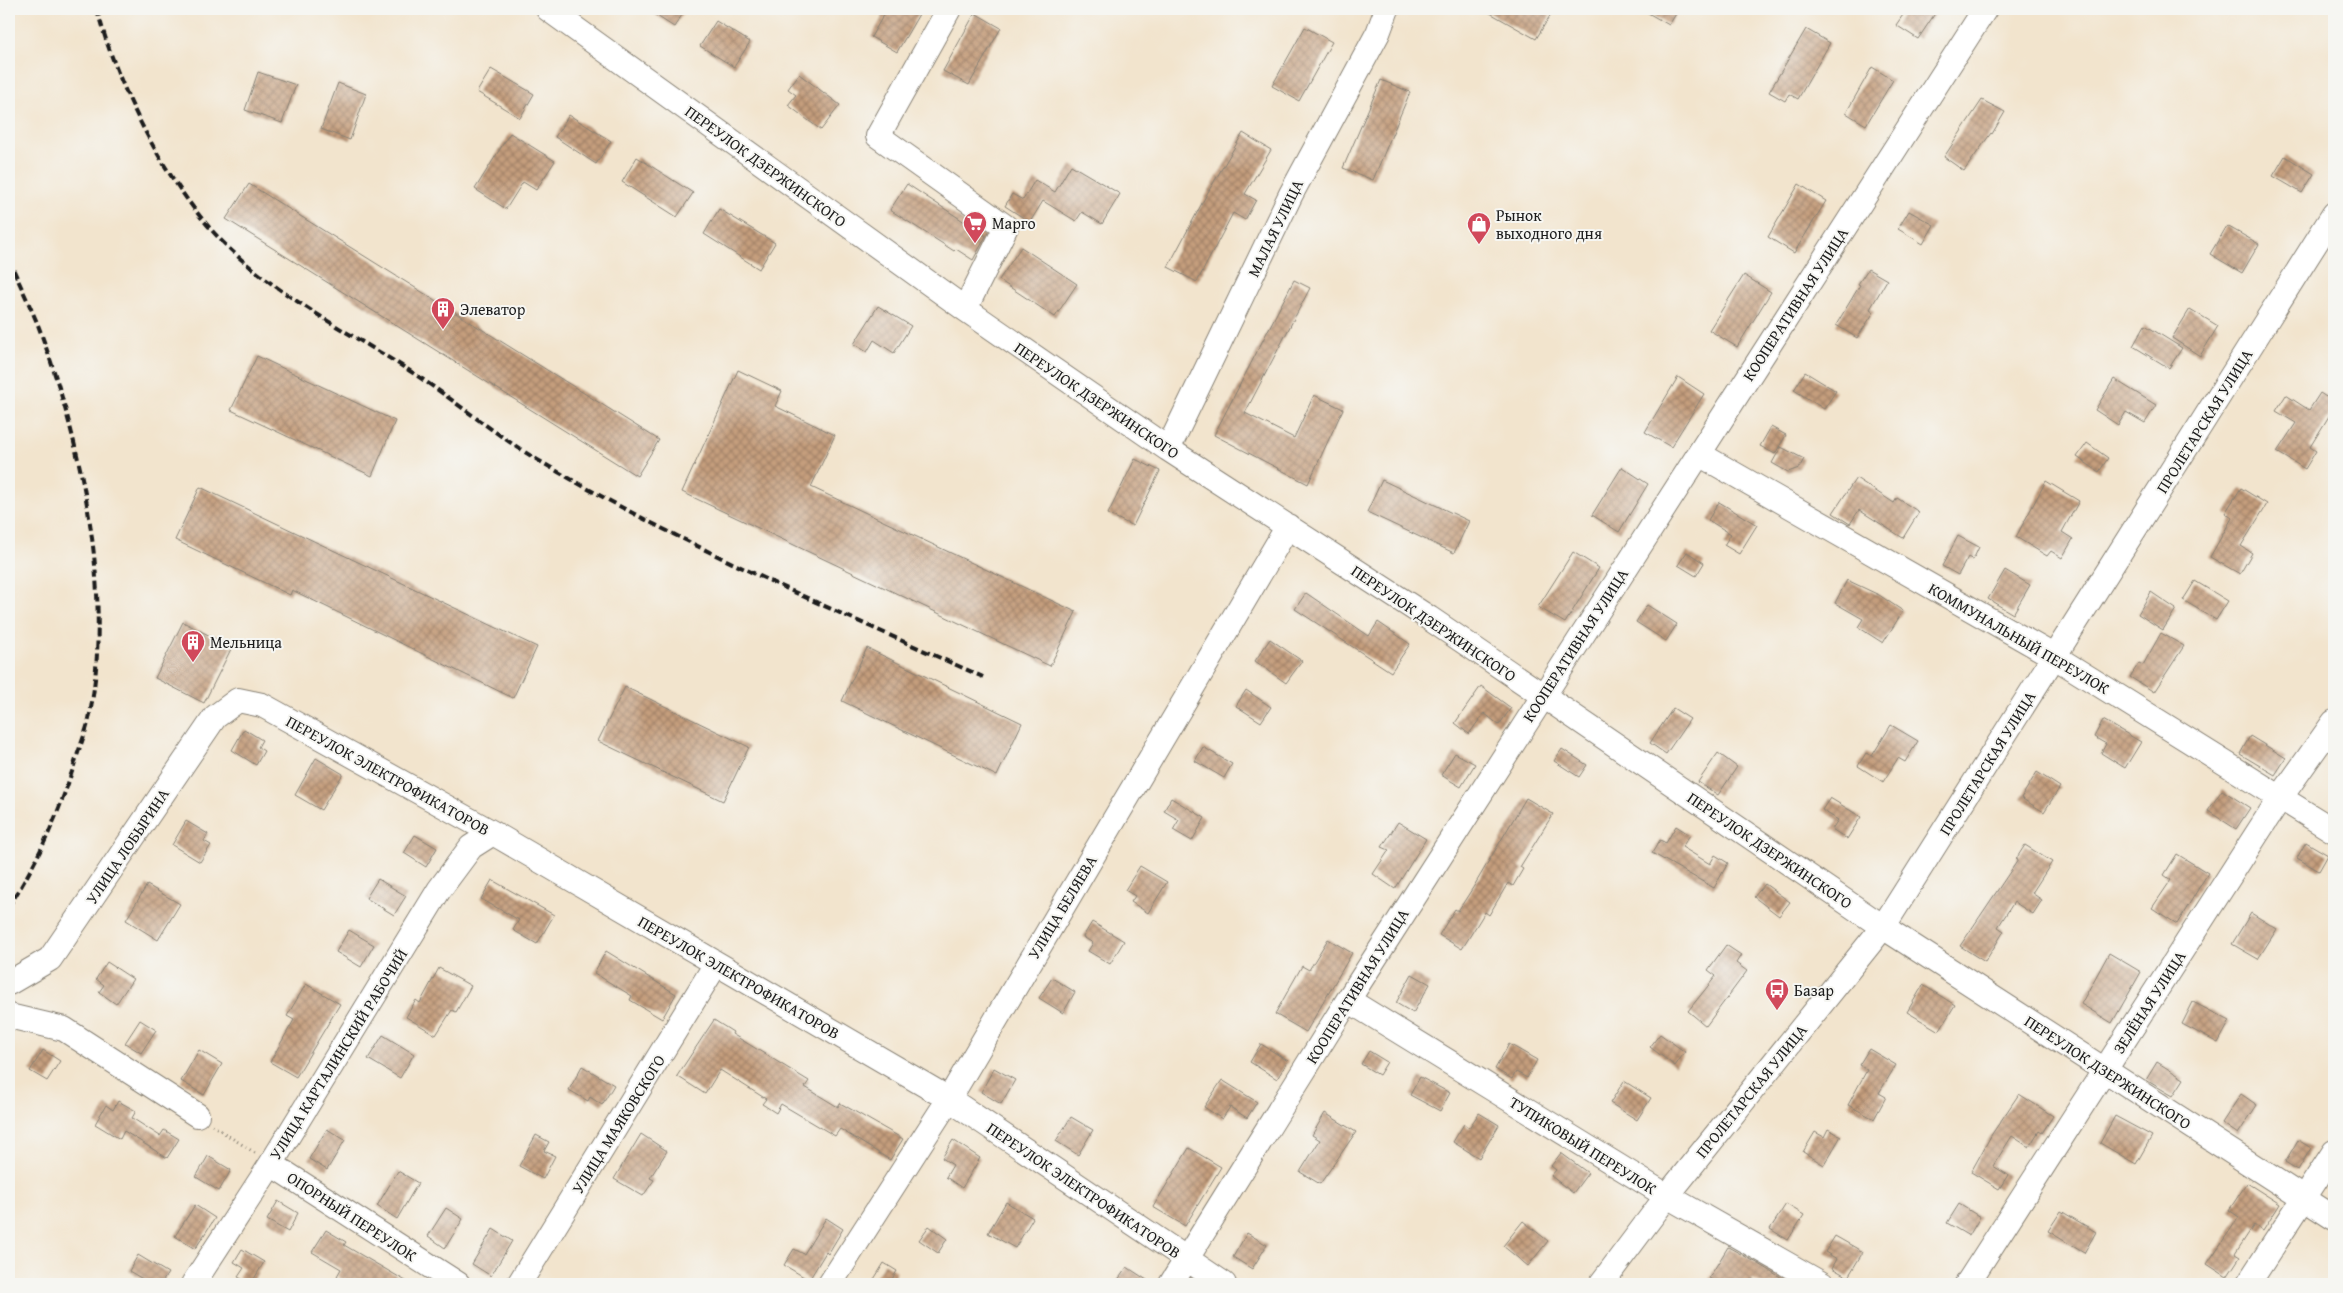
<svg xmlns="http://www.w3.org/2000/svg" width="2343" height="1293" viewBox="0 0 2343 1293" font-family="'Gentium Book Plus',serif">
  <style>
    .building { fill: url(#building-cross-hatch) }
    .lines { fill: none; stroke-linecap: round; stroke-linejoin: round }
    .minor-casing { stroke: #878074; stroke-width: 26 }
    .path { stroke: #878074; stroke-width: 3; stroke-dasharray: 1 4; stroke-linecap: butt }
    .minor { stroke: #fff; stroke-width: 24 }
    .rail { stroke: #1c1c1c; stroke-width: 4; stroke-dasharray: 8 4; stroke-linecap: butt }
    .labels { text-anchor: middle; stroke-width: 4; stroke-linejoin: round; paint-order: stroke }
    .street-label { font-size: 16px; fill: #1c1c1c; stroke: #f6f6f2 }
    .poi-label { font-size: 16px; fill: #1c1c1c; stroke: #f6f6f2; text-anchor: start }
  </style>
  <defs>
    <pattern id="building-cross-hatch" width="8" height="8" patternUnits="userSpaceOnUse" patternTransform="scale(1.25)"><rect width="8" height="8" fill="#c59e7d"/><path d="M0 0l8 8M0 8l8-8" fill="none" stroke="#9f8066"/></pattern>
  </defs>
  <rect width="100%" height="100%" fill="#f6f6f2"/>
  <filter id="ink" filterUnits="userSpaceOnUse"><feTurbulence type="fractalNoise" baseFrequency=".02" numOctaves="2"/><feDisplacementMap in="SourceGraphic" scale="10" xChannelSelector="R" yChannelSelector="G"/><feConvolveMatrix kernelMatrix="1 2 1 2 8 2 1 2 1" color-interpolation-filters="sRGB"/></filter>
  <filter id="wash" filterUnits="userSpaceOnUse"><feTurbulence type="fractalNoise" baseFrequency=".0096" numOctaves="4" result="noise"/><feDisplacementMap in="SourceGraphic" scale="20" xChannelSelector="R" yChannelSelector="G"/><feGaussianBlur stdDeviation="1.12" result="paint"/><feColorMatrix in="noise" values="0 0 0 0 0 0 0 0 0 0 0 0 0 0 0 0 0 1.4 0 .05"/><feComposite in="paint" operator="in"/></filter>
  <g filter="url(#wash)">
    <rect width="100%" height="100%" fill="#f2e4cd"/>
    <g id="blocks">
      <path class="building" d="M646 9H686L674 27Z
        M887 9H922L897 52 871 37Z
        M1483 9H1554L1536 39Z
        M1641 9H1679L1669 25Z
        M1907 9H1938L1918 39 1896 25Z
        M975 13 1001 28 969 85 943 71Z
        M716 21 750 42 734 67 700 46Z
        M1305 27 1332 42 1299 101 1272 86Z
        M1806 29 1830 43 1798 99 1789 94 1785 101 1769 92Z
        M1872 67 1893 80 1866 125 1846 113Z
        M491 69 534 94 520 118 477 92Z
        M258 72 296 85 282 123 245 110Z
        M799 74 840 105 821 130 788 105 796 95 788 89Z
        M1381 80 1410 92 1373 180 1343 168Z
        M338 83 366 94 350 140 321 129Z
        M1982 100 2005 112 1992 134 1991 133 1964 171 1944 157Z
        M569 115 611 141 596 164 555 137Z
        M510 133 555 161 536 190 523 182 506 209 475 189Z
        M1243 133 1271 150 1245 194 1256 200 1245 220 1233 213 1197 282 1168 267 1208 192Z
        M2285 156 2314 174 2302 193 2273 176Z
        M637 157 693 193 677 217 622 182Z
        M1071 165 1120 194 1102 224 1082 212 1076 221 1043 201 1030 222 1005 206 1012 194 1023 200 1035 180 1055 192Z
        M249 184 659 440 637 476 226 219Z
        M907 184 986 236 973 260 956 249 954 251 890 210Z
        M1799 184 1826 201 1794 253 1768 237Z
        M719 209 775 243 759 269 704 234Z
        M1909 211 1934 225 1923 244 1898 229Z
        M2227 226 2259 244 2242 273 2210 254Z
        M1021 247 1077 284 1055 317 999 280Z
        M1868 269 1887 280 1870 309 1874 312 1857 338 1836 325 1860 285 1858 284Z
        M1744 275 1771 292 1737 347 1709 330Z
        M1294 280 1310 288 1245 413 1294 438 1314 395 1343 409 1308 484 1214 435Z
        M878 306 911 326 894 353 874 340 867 352 854 344Z
        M2190 309 2218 326 2200 356 2172 338Z
        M2145 325 2182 348 2169 368 2133 346Z
        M257 356 395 421 372 476 231 410Z
        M738 370 782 391 775 406 835 435 811 487 1076 612 1050 666 682 492Z
        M1805 372 1836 391 1824 409 1794 390Z
        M1678 377 1704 394 1671 447 1645 432Z
        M2114 379 2156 405 2145 423 2126 412 2118 425 2095 410Z
        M2320 393 2334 402V408L2310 447 2316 451 2305 469 2277 452 2296 423 2276 411 2286 395 2309 410Z
        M1771 427 1786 435 1775 454 1760 446Z
        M2087 443 2108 458 2099 472 2077 457Z
        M1781 447 1804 459 1799 468 1788 472 1772 463Z
        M1135 459 1160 471 1133 526 1108 514Z
        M1622 467 1648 484 1619 532 1592 515Z
        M1856 478 1894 503 1897 498 1919 512 1903 538 1859 510 1850 524 1833 513Z
        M1382 480 1469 521 1454 553 1367 512Z
        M2046 481 2079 501 2062 532 2073 539 2062 558 2051 551 2047 556 2016 537Z
        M200 487 537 647 513 698 292 590 290 595 175 540Z
        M2241 488 2267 504 2241 546 2252 553 2240 574 2210 557 2232 518 2225 513Z
        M1719 502 1757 525 1739 554 1724 545 1731 534 1708 520Z
        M1958 536 1979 547 1973 560 1968 557 1958 575 1942 566Z
        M1573 552 1599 568 1565 623 1538 607Z
        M1687 552 1704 563 1696 576 1678 565Z
        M2005 570 2030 585 2013 614 1988 599Z
        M1847 580 1879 595 1903 611 1883 643 1858 627 1863 619 1835 603Z
        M2195 581 2228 601 2216 620 2183 600Z
        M2151 592 2176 609 2163 630 2138 614Z
        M1306 593 1369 636 1378 622 1410 644 1391 672 1295 609Z
        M1647 605 1677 624 1666 641 1636 622Z
        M183 622 232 647 204 703 155 678Z
        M2161 633 2184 646 2154 692 2130 677 2139 663 2143 665Z
        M1270 639 1302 661 1286 683 1255 661Z
        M867 648 1022 723 997 776 842 701Z
        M1481 686 1511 708 1499 725 1484 713 1469 734 1455 723Z
        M625 687 749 747 723 801 598 741Z
        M1246 690 1271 707 1261 722 1236 706Z
        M1673 708 1690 719 1666 754 1650 743Z
        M2103 720 2141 742 2125 768 2101 753 2106 744 2094 737Z
        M1891 725 1918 741 1905 762 1898 758 1883 782 1858 766 1866 753 1872 756Z
        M244 729 262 740 258 747 264 751 256 765 232 750Z
        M2250 736 2286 758 2275 775 2240 754Z
        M1203 747 1232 764 1224 778 1195 761Z
        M1562 749 1587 765 1579 777 1554 761Z
        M1455 753 1475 764 1461 787 1441 775Z
        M1718 753 1737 767 1718 795 1698 782Z
        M316 758 343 774 321 810 295 795Z
        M2037 772 2060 787 2044 812 2021 798Z
        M2222 790 2250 808 2236 829 2208 811Z
        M1171 798 1205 818 1192 841 1173 830 1179 820 1164 811Z
        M1526 798 1553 814 1520 867 1523 869 1513 886 1508 883 1489 915 1485 912 1462 949 1439 935 1455 909 1458 911 1474 886Z
        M1830 798 1861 817 1847 839 1832 829 1838 820 1822 810Z
        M186 821 208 834 204 841 211 845 200 862 172 845Z
        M1398 822 1426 839 1395 889 1373 874 1389 850 1382 847Z
        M1676 826 1690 835 1682 847 1710 864 1715 855 1728 863 1714 888 1652 853 1660 840 1666 843Z
        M415 835 437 848 426 867 404 853Z
        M2306 842 2328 855 2319 871 2297 858Z
        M2025 845 2052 862 2032 893 2042 900 2033 914 2014 902 1998 927 2004 931 1985 962 1960 946 2018 860 2016 859Z
        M2177 854 2208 873 2177 924 2152 908 2171 880 2164 875Z
        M1140 866 1167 882 1148 913 1131 902 1135 896 1125 890Z
        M378 879 406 896 394 915 366 898Z
        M492 880 554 915 537 944 513 930 519 920 481 899Z
        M1765 884 1790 902 1779 916 1754 897Z
        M147 885 180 904 158 940 126 920Z
        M2251 913 2277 929 2258 959 2232 944Z
        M1092 922 1124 941 1110 964 1088 951 1093 943 1083 937Z
        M349 930 374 945 361 967 336 952Z
        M1328 939 1352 953 1306 1032 1275 1014 1302 966 1309 970Z
        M1726 945 1741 955 1736 963 1747 971 1706 1026 1688 1011 1716 976 1708 970Z
        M606 951 676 994 662 1019 630 1000 632 996 594 973Z
        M2109 953 2141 972 2112 1023 2081 1004Z
        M107 962 133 979 116 1004 99 992 104 985 96 979Z
        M439 968 471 986 456 1012 452 1010 436 1035 406 1017 416 1000 420 1003Z
        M1412 974 1430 984 1413 1013 1396 1003Z
        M1052 978 1075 992 1063 1013 1039 998Z
        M306 984 340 1004 296 1077 270 1062 294 1020 287 1016Z
        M1923 985 1955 1005 1939 1031 1907 1012Z
        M2193 1002 2230 1021 2218 1043 2182 1024Z
        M140 1020 156 1030 141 1053 125 1043Z
        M714 1020 733 1032 732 1034 809 1081 805 1087 838 1107 840 1103 903 1139 890 1160 840 1129 835 1136 781 1104 776 1113 762 1104 766 1099 720 1070 705 1094 677 1076Z
        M1660 1034 1685 1052 1675 1066 1650 1047Z
        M383 1035 414 1054 400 1078 368 1059Z
        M1261 1044 1288 1061 1277 1079 1250 1062Z
        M1509 1044 1537 1060 1527 1078 1516 1072 1512 1079 1495 1069Z
        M1869 1049 1896 1065 1879 1093 1886 1097 1874 1119 1848 1105 1867 1070 1859 1065Z
        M43 1050 60 1061 47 1081 30 1071Z
        M199 1050 222 1064 204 1095 181 1081Z
        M1369 1051 1387 1062 1379 1075 1361 1064Z
        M2157 1062 2184 1079 2173 1096 2146 1080Z
        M582 1066 614 1085 602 1105 590 1097 588 1101 569 1090Z
        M994 1068 1015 1080 1001 1104 981 1092Z
        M1420 1077 1450 1093 1440 1111 1410 1095Z
        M1222 1080 1257 1102 1247 1118 1230 1107 1222 1119 1204 1107Z
        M1624 1081 1651 1098 1637 1120 1610 1103Z
        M2019 1094 2053 1116 2042 1133 2039 1131 2029 1147 2012 1136 1993 1166 2008 1175 1999 1189 1971 1172 1992 1134Z
        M2241 1094 2257 1105 2238 1134 2222 1123Z
        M118 1101 136 1111 132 1118 160 1136 164 1130 179 1139 167 1158 124 1131 120 1139 95 1124 106 1105 113 1110Z
        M1325 1113 1356 1132 1320 1184 1300 1172 1320 1140 1312 1135Z
        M1479 1113 1499 1125 1479 1158 1453 1142 1464 1124 1469 1128Z
        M2115 1116 2152 1136 2136 1164 2100 1143Z
        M1071 1117 1093 1130 1078 1155 1056 1141Z
        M327 1129 345 1140 327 1170 309 1159Z
        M1828 1129 1841 1136 1824 1165 1803 1152 1815 1132 1824 1137Z
        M641 1134 667 1151 650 1178 654 1180 643 1196 614 1179Z
        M536 1135 549 1142 544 1151 555 1156 543 1179 519 1166Z
        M953 1140 980 1158 962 1188 946 1177 953 1165 942 1158Z
        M2298 1140 2311 1148 2298 1170 2285 1162Z
        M1189 1148 1221 1167 1185 1226 1153 1207Z
        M1561 1153 1588 1173 1573 1193 1551 1176 1556 1170 1551 1166Z
        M208 1156 231 1170 219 1191 196 1177Z
        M398 1171 418 1183 397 1219 377 1206Z
        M2247 1183 2280 1204 2263 1231 2254 1225 2235 1254 2240 1257 2227 1277 2207 1264 2239 1217 2229 1210Z
        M278 1201 298 1213 288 1232 267 1220Z
        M1006 1202 1033 1218 1015 1248 988 1233Z
        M1786 1204 1804 1215 1788 1240 1770 1229Z
        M1959 1204 1980 1217 1969 1236 1947 1223Z
        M195 1205 215 1218 195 1249 175 1236Z
        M446 1208 463 1219 445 1248 428 1236Z
        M2061 1211 2096 1232 2084 1253 2048 1231Z
        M826 1218 843 1229 828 1254 826 1252 809 1280 784 1265 794 1249 804 1254Z
        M1523 1221 1548 1241 1528 1266 1503 1246Z
        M929 1226 947 1239 938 1253 919 1240Z
        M493 1229 512 1241 491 1276 472 1264Z
        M326 1230 346 1242 344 1245 411 1284H350L337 1276 341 1269 312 1252Z
        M1247 1233 1267 1245 1252 1269 1233 1257Z
        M1835 1236 1863 1252 1848 1277 1832 1268 1837 1259 1825 1252Z
        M1728 1247 1759 1264 1792 1284H1762L1752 1279 1749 1284H1719L1709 1278Z
        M242 1249 264 1262 251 1284 238 1277 244 1268 234 1262Z
        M138 1255 168 1273 161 1284H151L129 1271Z
        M884 1263 897 1271 889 1284H871Z
        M1127 1267 1153 1284H1115Z"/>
    </g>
  </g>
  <g filter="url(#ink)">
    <use href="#blocks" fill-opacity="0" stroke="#878074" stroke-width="1"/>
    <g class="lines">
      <g class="minor-casing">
        <path id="minor" d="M548 9 965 309 1168 449 1429 618 1883 927 2334 1218
          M949 9 878 136 1006 227 965 309
          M1168 449 1291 194 1378 33 1387 9
          M1699 454 2055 657 2334 831
          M9 983 50 959 215 717 238 700 262 705 493 833 949 1099 1224 1284
          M1348 1000 1667 1196 1822 1284
          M9 1016 64 1029 197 1115
          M271 1164 458 1284
          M193 1284 271 1164 439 890 471 847 493 833
          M519 1284 716 964
          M830 1284 949 1099 1288 526
          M1171 1284 1348 1000 1985 9
          M1601 1284 1667 1196 1883 927 2334 214
          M1967 1284 2280 798 2334 722
          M2248 1284 2334 1152"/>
      </g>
      <path class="path" d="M212 1125 255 1153"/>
      <use href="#minor" class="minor"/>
      <path class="rail" d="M97 9C116 83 159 169 209 227 260 287 344 329 410 371 455 400 496 436 543 463 683 546 834 610 983 677
        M9 259C18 281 29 303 38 325 82 444 114 593 89 719 86 732 80 746 76 759 60 811 39 860 9 906"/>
    </g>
  </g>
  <defs>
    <g id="supermarket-pin" transform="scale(1.25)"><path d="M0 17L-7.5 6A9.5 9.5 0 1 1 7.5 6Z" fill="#d1495b" stroke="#f6f6f2"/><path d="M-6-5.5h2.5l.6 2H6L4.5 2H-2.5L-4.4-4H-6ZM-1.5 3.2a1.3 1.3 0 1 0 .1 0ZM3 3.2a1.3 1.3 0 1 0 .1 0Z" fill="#fff"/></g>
    <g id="shop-pin" transform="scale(1.25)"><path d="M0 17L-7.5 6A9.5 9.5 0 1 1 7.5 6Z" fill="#d1495b" stroke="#f6f6f2"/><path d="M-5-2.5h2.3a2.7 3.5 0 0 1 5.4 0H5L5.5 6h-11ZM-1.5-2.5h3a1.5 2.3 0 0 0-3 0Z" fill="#fff"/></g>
    <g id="building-pin" transform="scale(1.25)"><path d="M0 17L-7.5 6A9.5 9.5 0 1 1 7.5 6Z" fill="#d1495b" stroke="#f6f6f2"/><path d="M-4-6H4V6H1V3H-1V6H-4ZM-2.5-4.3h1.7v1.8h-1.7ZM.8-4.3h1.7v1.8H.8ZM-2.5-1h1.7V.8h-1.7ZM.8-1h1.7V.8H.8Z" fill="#fff"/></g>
    <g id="bus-pin" transform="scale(1.25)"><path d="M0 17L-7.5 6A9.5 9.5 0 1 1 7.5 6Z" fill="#d1495b" stroke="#f6f6f2"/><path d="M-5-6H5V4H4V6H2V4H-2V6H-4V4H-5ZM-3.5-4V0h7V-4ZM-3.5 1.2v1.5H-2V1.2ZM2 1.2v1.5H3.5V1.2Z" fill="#fff"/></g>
  </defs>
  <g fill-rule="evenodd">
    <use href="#supermarket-pin" x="975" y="223"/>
    <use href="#shop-pin" x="1479" y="224"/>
    <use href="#building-pin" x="443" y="309"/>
    <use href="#building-pin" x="193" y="642"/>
    <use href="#bus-pin" x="1777" y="990"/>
  </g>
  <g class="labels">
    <g class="street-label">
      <text transform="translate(766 166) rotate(36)" y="6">ПЕРЕУЛОК ДЗЕРЖИНСКОГО</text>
      <text transform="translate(1275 228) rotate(-64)" y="6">МАЛАЯ УЛИЦА</text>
      <text transform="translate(1795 304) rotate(-57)" y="6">КООПЕРАТИВНАЯ УЛИЦА</text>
      <text transform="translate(1097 400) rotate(34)" y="6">ПЕРЕУЛОК ДЗЕРЖИНСКОГО</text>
      <text transform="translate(2204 421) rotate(-58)" y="6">ПРОЛЕТАРСКАЯ УЛИЦА</text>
      <text transform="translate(1434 623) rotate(34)" y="6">ПЕРЕУЛОК ДЗЕРЖИНСКОГО</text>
      <text transform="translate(2019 638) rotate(30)" y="6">КОММУНАЛЬНЫЙ ПЕРЕУЛОК</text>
      <text transform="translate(1575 645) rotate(-57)" y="6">КООПЕРАТИВНАЯ УЛИЦА</text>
      <text transform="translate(1987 763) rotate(-58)" y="6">ПРОЛЕТАРСКАЯ УЛИЦА</text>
      <text transform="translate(388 775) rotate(29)" y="6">ПЕРЕУЛОК ЭЛЕКТРОФИКАТОРОВ</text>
      <text transform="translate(127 846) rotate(-56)" y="6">УЛИЦА ЛОБЫРИНА</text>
      <text transform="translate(1770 850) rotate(34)" y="6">ПЕРЕУЛОК ДЗЕРЖИНСКОГО</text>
      <text transform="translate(1062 907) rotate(-59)" y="6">УЛИЦА БЕЛЯЕВА</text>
      <text transform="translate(739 977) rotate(30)" y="6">ПЕРЕУЛОК ЭЛЕКТРОФИКАТОРОВ</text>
      <text transform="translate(1357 986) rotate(-58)" y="6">КООПЕРАТИВНАЯ УЛИЦА</text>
      <text transform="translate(2149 1002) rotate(-57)" y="6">ЗЕЛЁНАЯ УЛИЦА</text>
      <text transform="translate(338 1054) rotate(-58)" y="6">УЛИЦА КАРТАЛИНСКИЙ РАБОЧИЙ</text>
      <text transform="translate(2108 1072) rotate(33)" y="6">ПЕРЕУЛОК ДЗЕРЖИНСКОГО</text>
      <text transform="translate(1751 1091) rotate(-51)" y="6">ПРОЛЕТАРСКАЯ УЛИЦА</text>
      <text transform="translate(618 1124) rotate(-58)" y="6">УЛИЦА МАЯКОВСКОГО</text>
      <text transform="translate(1583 1145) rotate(32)" y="6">ТУПИКОВЫЙ ПЕРЕУЛОК</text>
      <text transform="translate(1084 1190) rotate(34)" y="6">ПЕРЕУЛОК ЭЛЕКТРОФИКАТОРОВ</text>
      <text transform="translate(352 1216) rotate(33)" y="6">ОПОРНЫЙ ПЕРЕУЛОК</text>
    </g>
    <g class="poi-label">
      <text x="1496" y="221">Рынок<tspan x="1496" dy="18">выходного дня</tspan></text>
      <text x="992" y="229">Марго</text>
      <text x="460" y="315">Элеватор</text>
      <text x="210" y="648">Мельница</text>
      <text x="1794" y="996">Базар</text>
    </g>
  </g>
  <rect width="2343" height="1293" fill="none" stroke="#f6f6f2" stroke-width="30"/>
</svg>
